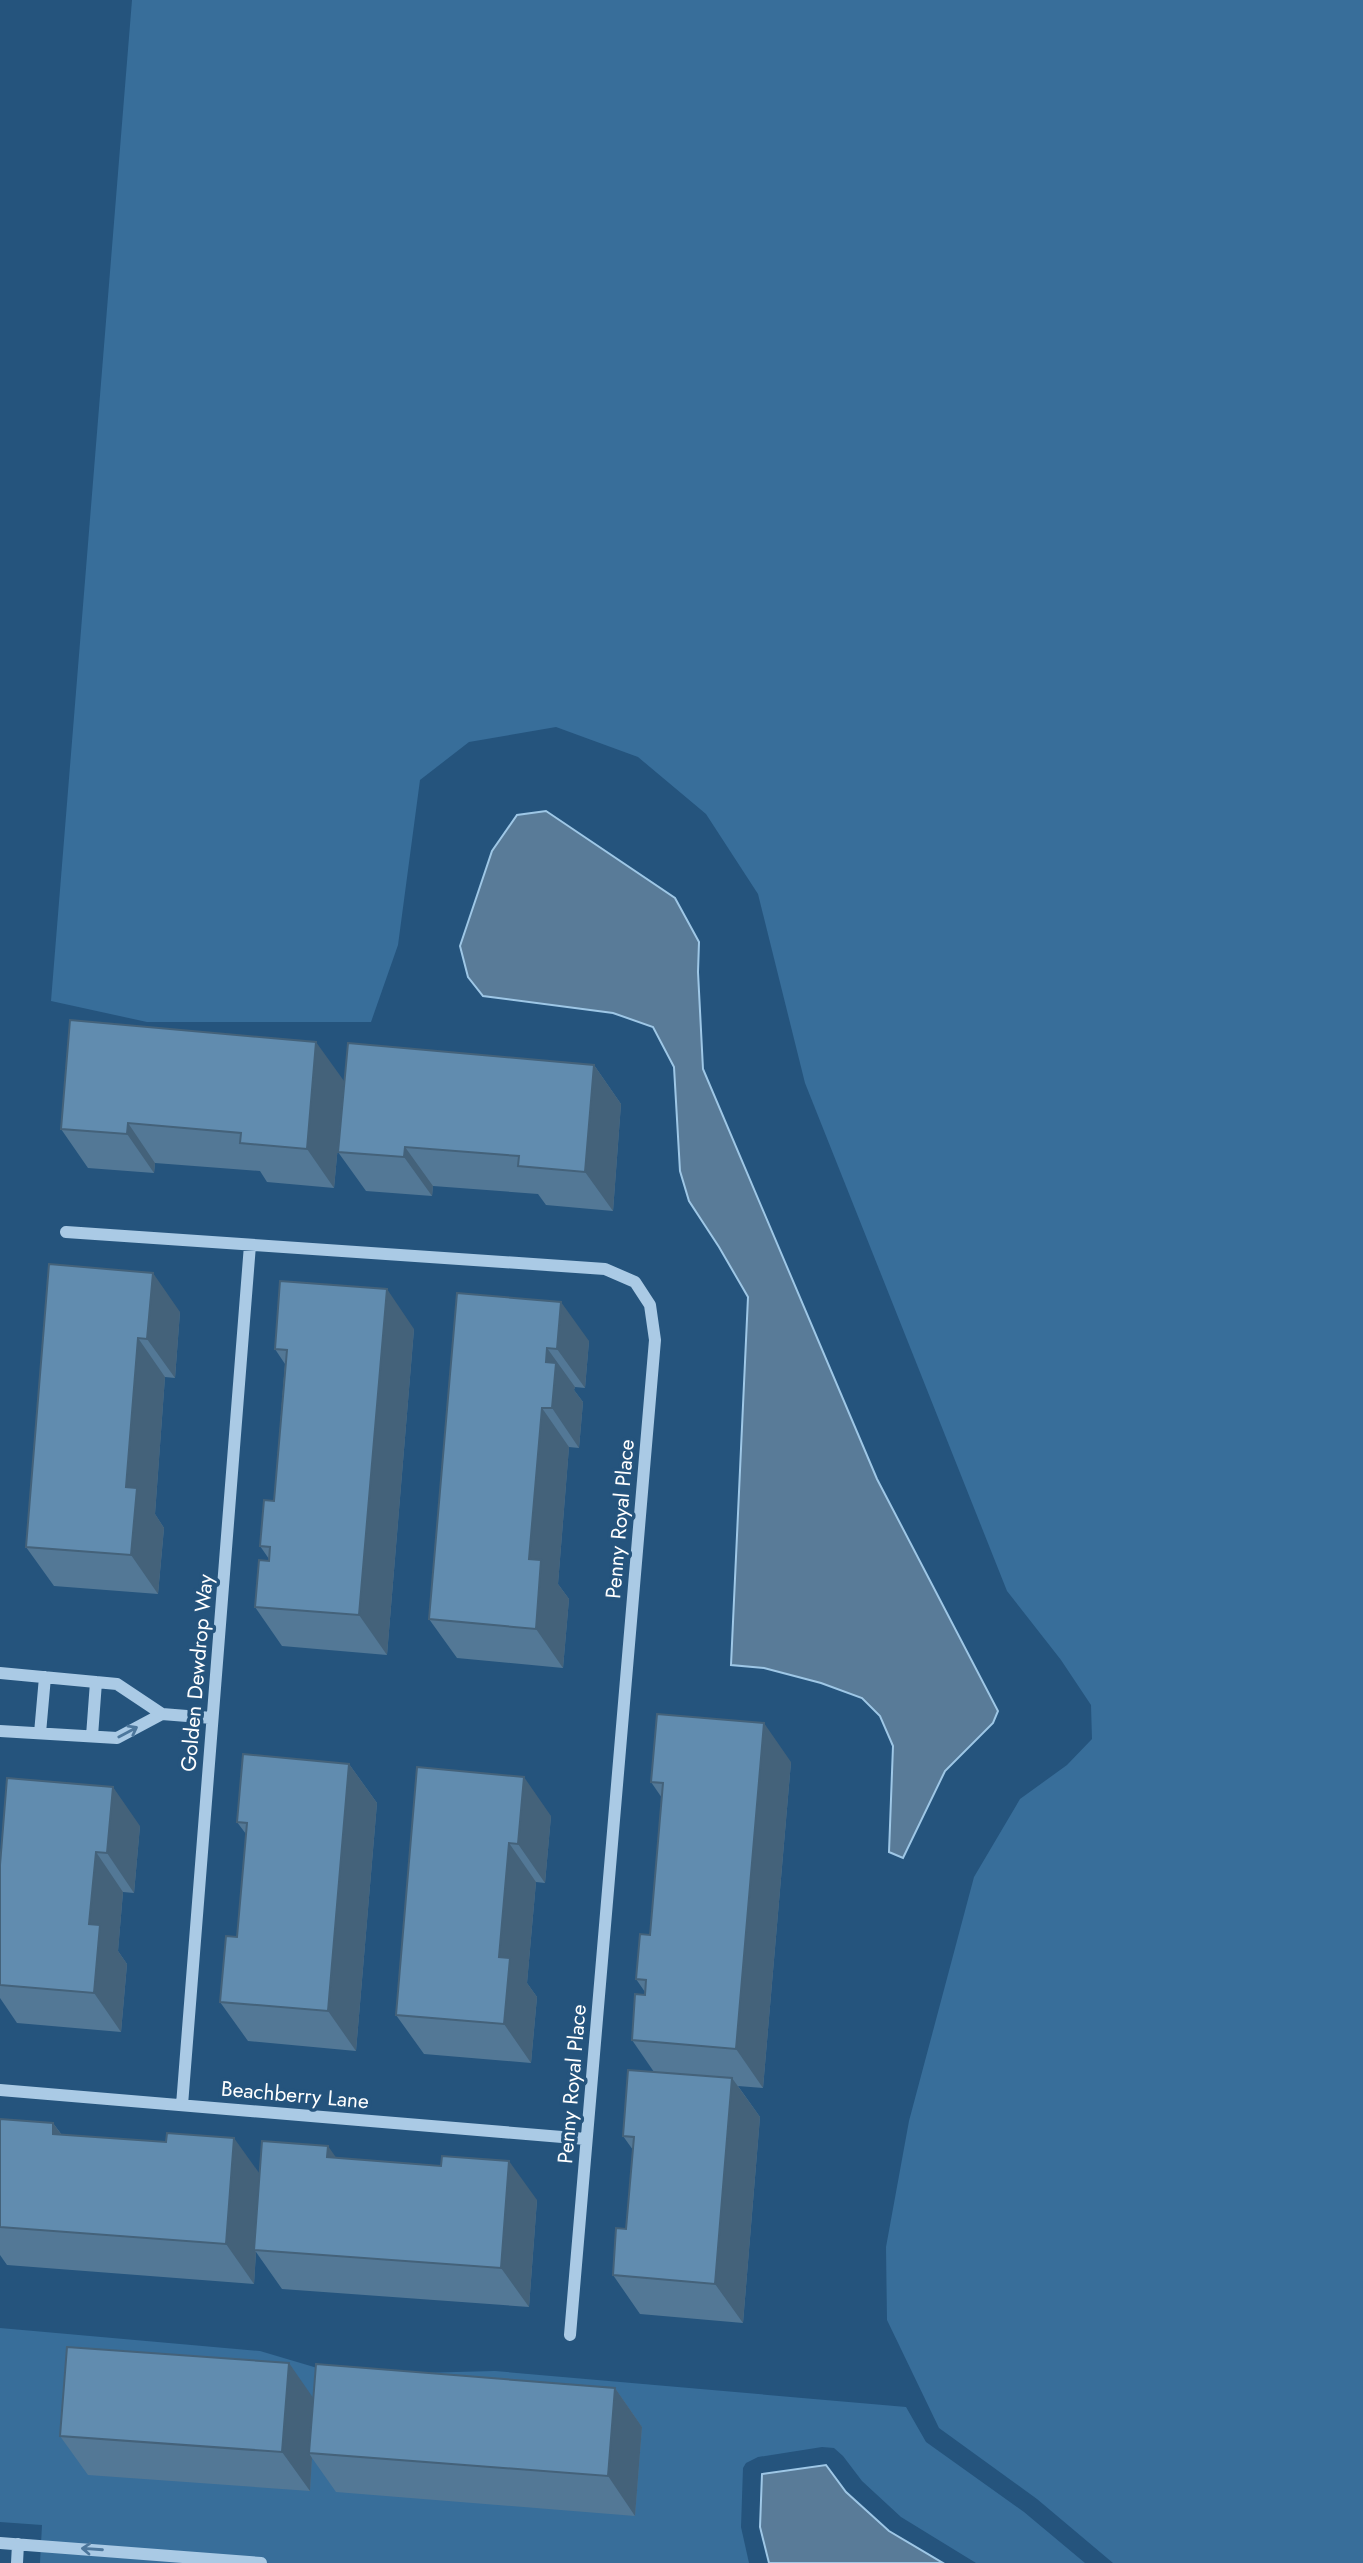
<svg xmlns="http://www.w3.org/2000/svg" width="1363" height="2563" viewBox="0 0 1363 2563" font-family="Jost,sans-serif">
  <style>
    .green { fill: #386e9a }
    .water { fill: #597b98; stroke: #9ec7e6; stroke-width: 2 }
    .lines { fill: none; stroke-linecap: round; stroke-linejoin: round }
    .minor { stroke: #aacae5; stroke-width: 12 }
    .wall { fill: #537896 }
    .shaded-wall { fill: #44627a }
    .building { fill: #618caf; stroke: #44627a; stroke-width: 2 }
    .oneway { stroke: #4d779c }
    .labels { text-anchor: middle; stroke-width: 7; stroke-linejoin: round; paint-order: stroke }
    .street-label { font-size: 21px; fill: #fff; stroke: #25547d }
  </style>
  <rect width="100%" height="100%" fill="#25547d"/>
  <path class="green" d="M132 0H1363V2563H1113L1037 2499 939 2428 887 2320 886 2247 909 2121 974 1877 1020 1799 1067 1765 1092 1739 1091 1705 1061 1660 1007 1591 805 1083 758 894 706 814 638 757 556 727 469 742 420 780 398 945 371 1022H147L51 1001Z
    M0 2328 260 2351 341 2375 495 2371 906 2407 926 2442 1024 2512 1085 2563H976L901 2517 862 2481 843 2456 834 2448 822 2447 758 2457 746 2463 743 2468 741 2527 749 2563H40L42 2525 0 2522Z"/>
  <path class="water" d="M546 811 675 898 699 942 698 972 703 1069 877 1479 998 1711 993 1723 945 1771 903 1858 889 1852 893 1746 880 1716 862 1698 821 1683 764 1668 731 1665 748 1297 719 1247 689 1201 680 1171 674 1067 653 1027 613 1013 483 996 468 977 460 946 492 851 517 815Z
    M826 2465 846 2492 889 2531 943 2563H769L760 2527 762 2474Z"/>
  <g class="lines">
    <path class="minor" d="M66 1232 605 1269 635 1282 650 1305 655 1340 570 2335
      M0 1673 117 1684 162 1714 212 1718
      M0 1731 117 1738 162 1714
      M40 1733 45 1677
      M92 1736 96 1682
      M0 2090 586 2139
      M182 2105 250 1245
      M0 2543 261 2563
      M17 2563 18 2544"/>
  </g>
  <path class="wall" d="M594 1065 621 1104 613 1211 546 1205 538 1194 433 1186 432 1196 366 1191 338 1152Z
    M344 1081 334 1188 267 1182 260 1171 155 1163 154 1173 88 1168 61 1129Z
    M49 1264 180 1312 175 1378 165 1377 155 1514 164 1528 158 1594 54 1586 26 1547Z
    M457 1293 589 1341 585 1388 575 1387 574 1390 583 1402 579 1448 569 1447 558 1584 569 1599 563 1668 457 1658 429 1619Z
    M414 1329 387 1655 282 1646 255 1607 269 1561V1559L260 1546 274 1501 285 1364 275 1349Z
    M791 1762 763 2088 738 2086 760 2117 743 2323 640 2314 613 2275 626 2229 633 2150 623 2136 654 2072 632 2040 645 1992 636 1979 650 1935 662 1798 651 1782Z
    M349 1764 377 1803 356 2051 248 2041 220 2002 237 1937 246 1834 237 1822Z
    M417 1767 551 1816 545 1883 536 1882 527 1983 537 1997 531 2063 424 2054 396 2015Z
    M140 1826 134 1893 123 1892 118 1951 127 1964 121 2032 17 2023 0 1998V1865Z
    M0 2119 53 2123 62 2135 260 2174 336 2158 537 2200 529 2307 282 2289 256 2252 254 2284 7 2265 0 2255Z
    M615 2388 642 2427 635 2516 336 2492 312 2458 310 2491 88 2475 60 2436 313 2398Z"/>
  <path class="shaded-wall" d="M316 1042 344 1081 334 1188 307 1149Z
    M594 1065 621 1104 613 1211 585 1172Z
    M128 1123 155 1163 154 1173 127 1134Z
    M405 1147 433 1186 432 1196 404 1157Z
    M153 1273 180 1312 175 1378 147 1339Z
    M387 1289 414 1329 387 1655 359 1615Z
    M561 1302 589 1341 585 1388 557 1349Z
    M138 1338 165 1377 155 1514 164 1528 158 1594 131 1555 126 1487Z
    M547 1348 575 1387 574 1390 583 1402 579 1448 552 1408 546 1362Z
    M542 1408 569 1447 558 1584 569 1599 563 1668 536 1629 529 1559Z
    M764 1723 791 1762 763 2088 736 2049Z
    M349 1764 377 1803 356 2051 328 2011Z
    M524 1777 551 1816 545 1883 518 1844Z
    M113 1787 140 1826 134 1893 107 1853Z
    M509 1843 536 1882 527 1983 537 1997 531 2063 504 2024 499 1957Z
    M96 1852 123 1892 118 1951 127 1964 121 2032 94 1993 89 1924Z
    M732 2078 760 2117 743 2323 715 2284Z
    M53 2123 81 2162 53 2134Z
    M234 2138 262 2177 254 2250 256 2252 254 2284 226 2244Z
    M328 2146 356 2186 327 2157Z
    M509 2161 537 2200 529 2307 501 2268Z
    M289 2363 316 2402 309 2453 312 2458 310 2491 282 2452Z
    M615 2388 642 2427 635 2516 608 2476Z"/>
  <path class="building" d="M70 1020 316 1042 307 1149 240 1143 241 1133 128 1123 127 1134 61 1129Z
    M348 1043 594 1065 585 1172 518 1166 519 1156 405 1147 404 1157 338 1152Z
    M49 1264 153 1273 147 1339 138 1338 126 1487 137 1488 131 1555 26 1547Z
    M280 1281 387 1289 359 1615 255 1607 259 1560 269 1561 270 1547 260 1546 264 1500 274 1501 287 1350 275 1349Z
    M457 1293 561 1302 557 1349 547 1348 546 1362 556 1363 552 1408H542L529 1559 541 1560 536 1629 429 1619Z
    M657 1714 764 1723 736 2049 632 2040 635 1994 645 1995 646 1980 636 1979 640 1934 650 1935 663 1783 651 1782Z
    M243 1754 349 1764 328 2011 220 2002 226 1936 237 1937 247 1823 237 1822Z
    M417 1767 524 1777 518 1844 509 1843 499 1957 510 1958 504 2024 396 2015Z
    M7 1778 113 1787 107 1853 96 1852 89 1924 100 1925 94 1993 0 1985V1865Z
    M628 2070 732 2078 715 2284 613 2275 616 2228 626 2229 634 2137 623 2136Z
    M0 2119 53 2123V2134L166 2142 167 2133 234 2138 226 2244 0 2227Z
    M262 2141 328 2146 327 2157 441 2166 442 2156 509 2161 501 2268 254 2250Z
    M67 2347 289 2363 282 2452 60 2436Z
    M316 2364 615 2388 608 2476 309 2453Z"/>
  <defs><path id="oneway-shaft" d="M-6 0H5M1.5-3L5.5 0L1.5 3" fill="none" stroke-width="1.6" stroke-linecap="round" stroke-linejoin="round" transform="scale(1.75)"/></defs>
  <g class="oneway">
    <use href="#oneway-shaft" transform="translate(128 1732) rotate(-28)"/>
    <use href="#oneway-shaft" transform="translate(92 2549) rotate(-176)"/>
  </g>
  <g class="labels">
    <g class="street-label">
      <text transform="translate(620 1519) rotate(-85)" y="7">Penny Royal Place</text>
      <text transform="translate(197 1673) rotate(-85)" y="7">Golden Dewdrop Way</text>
      <text transform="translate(572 2084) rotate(-85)" y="7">Penny Royal Place</text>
      <text transform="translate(295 2095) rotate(5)" y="7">Beachberry Lane</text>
    </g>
  </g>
</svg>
